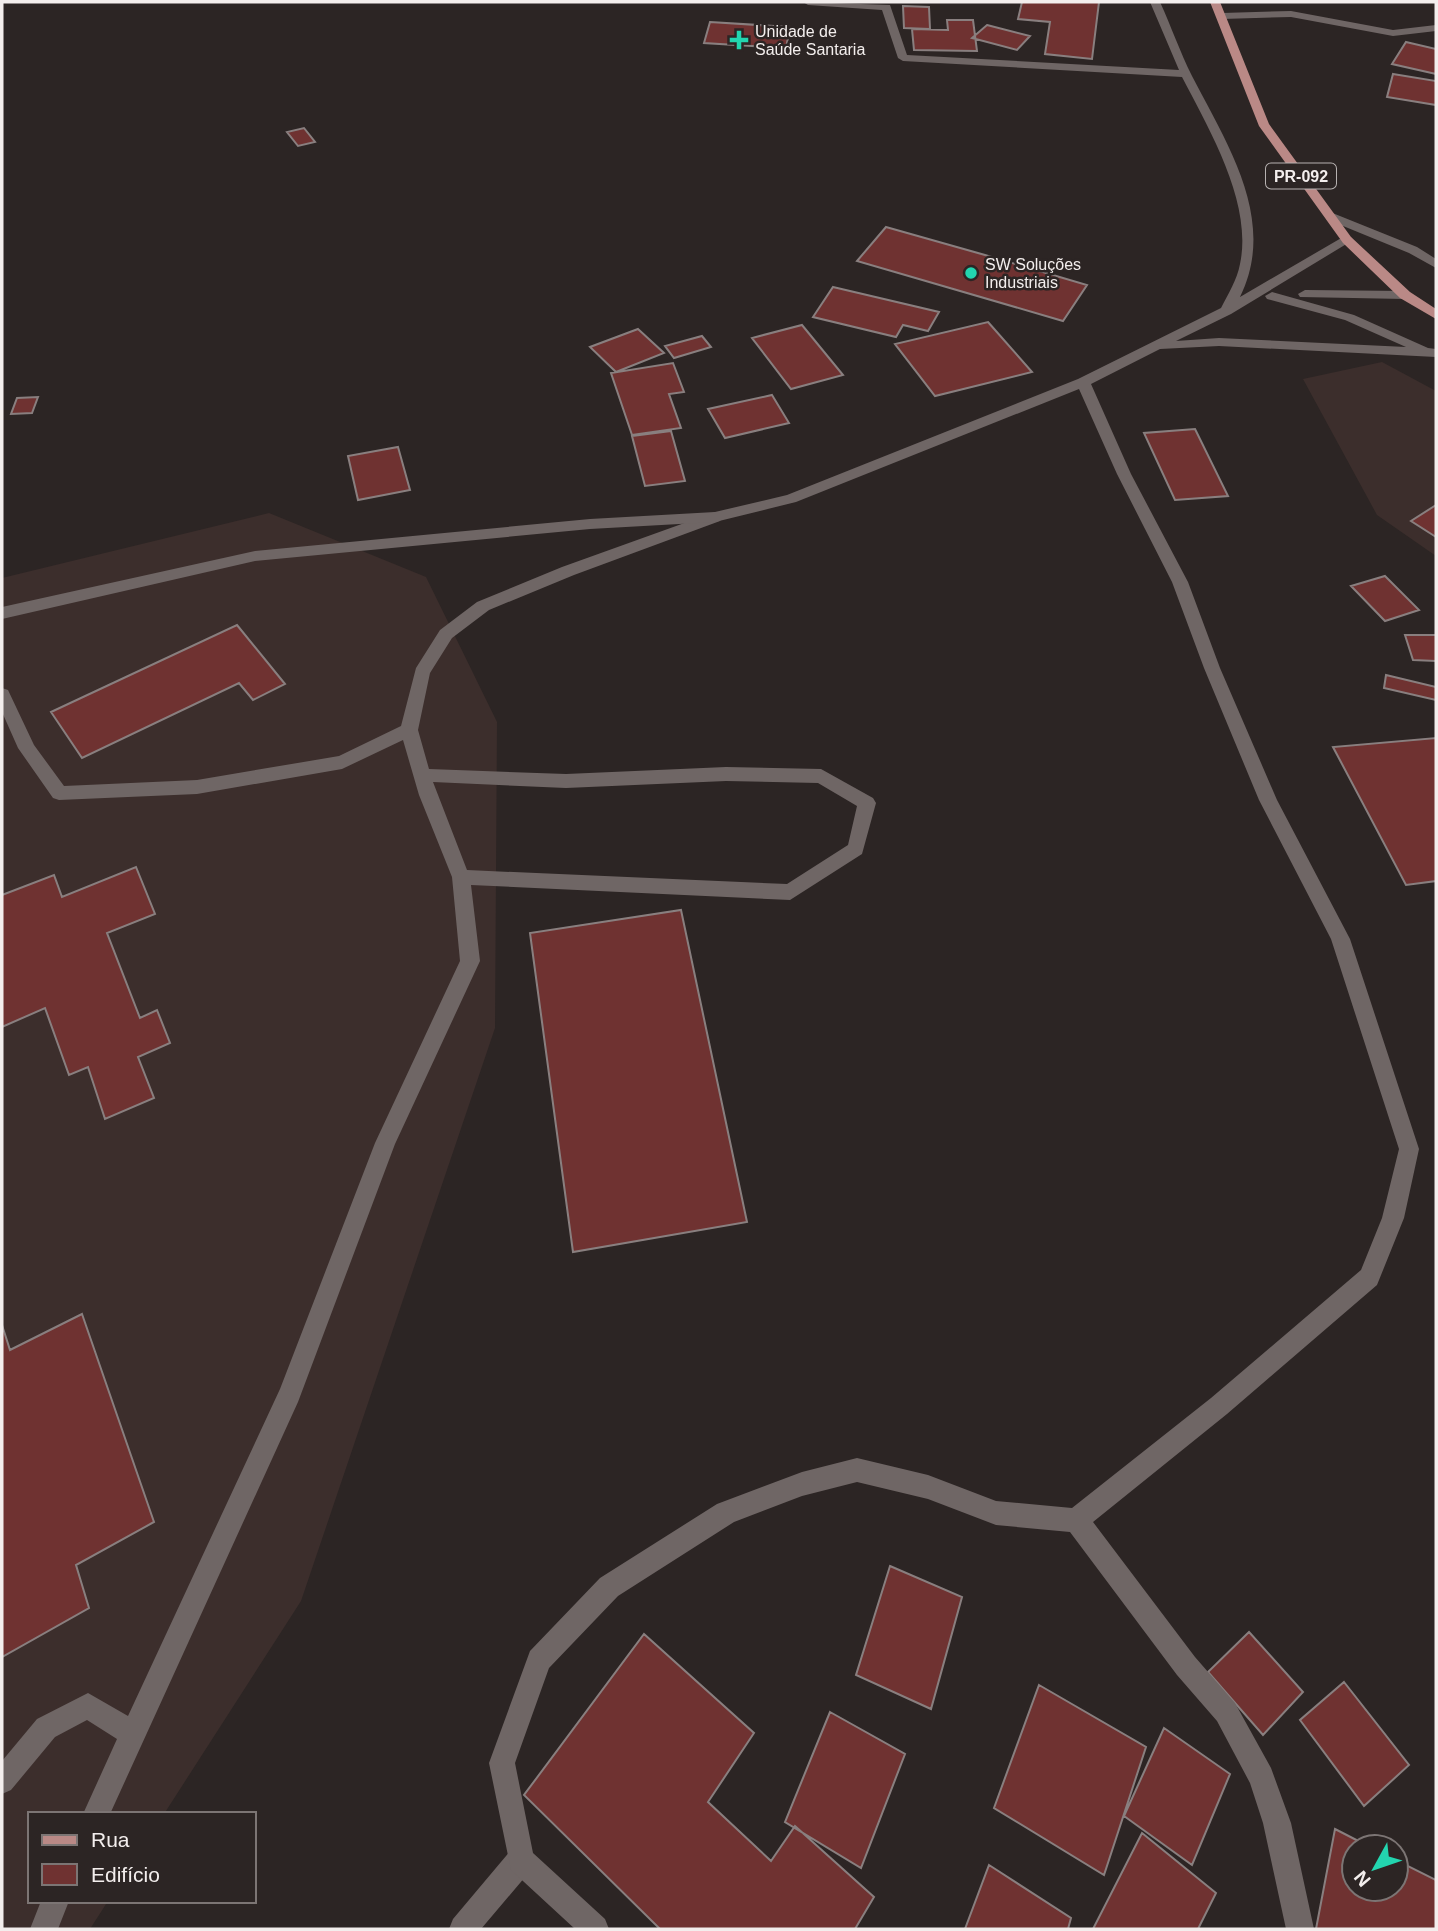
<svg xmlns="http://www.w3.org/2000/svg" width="1438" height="1931" viewBox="0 0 1438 1931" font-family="Arial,sans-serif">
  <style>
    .built { fill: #3c2e2c }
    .building { fill: #6f3231; stroke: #897f7f; stroke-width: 2 }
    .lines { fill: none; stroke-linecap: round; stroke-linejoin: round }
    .service { fill: #6f6665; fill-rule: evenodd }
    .minor { fill: #6f6665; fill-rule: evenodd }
    .primary { fill: #ba8986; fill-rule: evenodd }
    .poi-dot { fill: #23d5af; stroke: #2c2524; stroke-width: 2.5 }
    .labels { text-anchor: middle; stroke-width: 5; stroke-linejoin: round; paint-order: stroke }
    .far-poi-label { font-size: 16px; fill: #f3eeed; stroke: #2c2524; text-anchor: start }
    .shield { fill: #2c2524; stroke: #b7b2b1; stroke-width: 2 }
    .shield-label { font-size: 16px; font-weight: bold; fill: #f3eeed }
  </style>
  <rect width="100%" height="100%" fill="#2c2524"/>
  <path class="built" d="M1382 362 1436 391V556L1377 515 1303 379Z
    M269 513 426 577 497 722 495 1028 301 1601 164 1814H30V1901H108L90 1929H2V578Z"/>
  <path class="building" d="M1022 2H1099L1092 59 1045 54 1050 22 1018 19Z
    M903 6 929 7 930 29 904 28Z
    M947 20H973L977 51 914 50 912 29 948 30Z
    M710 22 790 27 786 48 704 43Z
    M987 25 1030 36 1017 50 972 38Z
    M1406 42 1436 49V74L1392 64Z
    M1393 74 1436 81V105L1387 97Z
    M304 128 315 142 298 146 287 132Z
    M886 227 985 255 1087 285 1063 321 857 261Z
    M833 287 939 312 928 331 903 325 896 337 813 317Z
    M988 322 1032 372 935 396 895 344Z
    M802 325 843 375 791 389 752 338Z
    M638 329 664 353 616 372 590 347Z
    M702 336 711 347 674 358 665 346Z
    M673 363 684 392 669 394 681 428 632 435 611 373Z
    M772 395 789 423 725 438 708 409Z
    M38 397 32 413 11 414 17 398Z
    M1195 429 1228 496 1175 500 1144 433Z
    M671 431 685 481 645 486 632 436Z
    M398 447 410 490 358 500 348 456Z
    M1436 505V537L1411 521Z
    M1385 576 1419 610 1385 621 1351 586Z
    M237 625 285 684 253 700 239 683 82 758 51 712Z
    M1405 635H1436V661L1413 660Z
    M1386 675 1436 687V700L1384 688Z
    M1436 738V881L1406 885 1333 747Z
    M136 867 155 914 107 933 140 1018 157 1010 170 1043 138 1057 154 1098 105 1119 88 1067 69 1075 45 1008 2 1027V895L54 875 62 897Z
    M681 910 747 1222 573 1252 530 933Z
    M82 1314 154 1522 76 1565 89 1608 2 1657V1325L10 1350Z
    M890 1566 962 1597 931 1709 856 1675Z
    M1249 1632 1303 1692 1263 1735 1208 1672Z
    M644 1634 754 1733 708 1802 771 1861 795 1826 874 1897 855 1929H660L524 1795Z
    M1344 1682 1409 1765 1364 1806 1300 1720Z
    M1039 1685 1146 1747 1104 1875 994 1808Z
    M830 1712 905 1754 861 1868 785 1822Z
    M1164 1728 1230 1774 1192 1865 1124 1816Z
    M1335 1829 1370 1847H1354V1889H1396V1860L1436 1880V1929H1316Z
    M1142 1833 1216 1893 1198 1929H1093Z
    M989 1865 1071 1918 1068 1929H965Z"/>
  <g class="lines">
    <path class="service" d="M1291 11 1393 30 1436 25V31L1393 36 1291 17 1222 19 1217 16 1222 13Z
      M715 512 723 517 720 521 574 575 489 610 452 638 430 673 418 730 429 769 566 774 726 767 821 769 873 798 876 803 862 854 790 900 471 885 480 961 395 1144 298 1402 110 1814H83L117 1739 87 1720 55 1737 11 1790 2 1794V1761L37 1719 88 1693 128 1716 280 1389 375 1143 460 961 452 877 419 795 403 740 342 769 197 794 59 800 53 798 18 748 2 712V688L8 690 34 745 64 786 197 780 339 756 401 726 416 668 440 630 477 602 562 567ZM726 781 818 783 857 806 848 845 787 884 467 870 433 782 566 788Z
      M521 1846 531 1850 535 1860 531 1870 481 1929H449L453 1919 511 1850Z
      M41 1901H69L58 1929H30Z"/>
    <path class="minor" d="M803 2 890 5 907 55 1179 70 1150 2H1160C1171 26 1180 52 1192 76 1227 144 1278 220 1240 297L1343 237H1351L1353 240 1231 314 1176 341 1219 338 1406 347 1345 320 1267 299 1265 296 1272 292 1354 315 1428 348 1436 349V357L1219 346 1160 349 1091 384 1131 474 1188 582 1220 668 1277 800 1350 939 1419 1149 1404 1218 1377 1285 1227 1414 1093 1522 1195 1657 1235 1703 1271 1768 1291 1823 1314 1929H1286L1263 1823 1250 1783 1217 1721 1177 1675 1070 1532 996 1525 928 1499 857 1482 802 1496 734 1522 618 1596 549 1668 515 1763 533 1853 605 1919 609 1929H575L511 1870 489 1763 530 1651 600 1578 717 1504 802 1472 857 1458 928 1475 996 1501 1072 1508 1211 1398 1361 1270 1382 1218 1399 1149 1331 939 1259 800 1204 668 1172 582 1117 474 1079 389 796 502 715 522 590 529 255 561 2 619V607L255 551 590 519 715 512 787 495 1078 379 1221 308C1228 294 1237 280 1240 264 1253 203 1209 129 1182 77L903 61 898 58 882 10 808 5Z
      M1330 212 1417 247 1436 259V268L1409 253 1326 219V213Z
      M1305 290 1405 291 1412 295 1405 299 1300 297 1298 294Z"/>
    <path class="primary" d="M1210 2H1220L1269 124 1351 237 1410 292 1436 309V319L1400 298 1343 243 1259 126Z"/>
  </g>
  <g class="poi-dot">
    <path d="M735.5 29.5h7v7h7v7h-7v7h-7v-7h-7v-7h7z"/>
    <circle cx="971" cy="273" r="7"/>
  </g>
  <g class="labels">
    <g class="far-poi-label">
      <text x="755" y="37">Unidade de<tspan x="755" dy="18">Saúde Santaria</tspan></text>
      <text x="985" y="270">SW Soluções<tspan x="985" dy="18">Industriais</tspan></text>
    </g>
    <rect class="shield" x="1266" y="163.5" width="70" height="25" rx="5"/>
    <g class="shield-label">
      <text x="1301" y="182">PR-092</text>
    </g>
  </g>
  <rect width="1438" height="1931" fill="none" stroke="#f3eeed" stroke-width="7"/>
  <rect x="28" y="1812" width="228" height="91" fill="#2c2524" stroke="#7c7574" stroke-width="2"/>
  <rect x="42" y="1835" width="35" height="10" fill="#ba8986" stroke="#7c7574" stroke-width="2"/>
  <text x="91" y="1847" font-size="21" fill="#f3eeed">Rua</text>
  <rect x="42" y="1864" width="35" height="21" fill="#6f3231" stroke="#7c7574" stroke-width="2"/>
  <text x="91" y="1882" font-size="21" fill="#f3eeed">Edifício</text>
  <g transform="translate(1375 1868) rotate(230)"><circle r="33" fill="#2c2524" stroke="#7c7574" stroke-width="2"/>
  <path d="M0-5L12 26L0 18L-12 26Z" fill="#23d5af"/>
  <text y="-10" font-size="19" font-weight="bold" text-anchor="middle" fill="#f3eeed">N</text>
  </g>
</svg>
